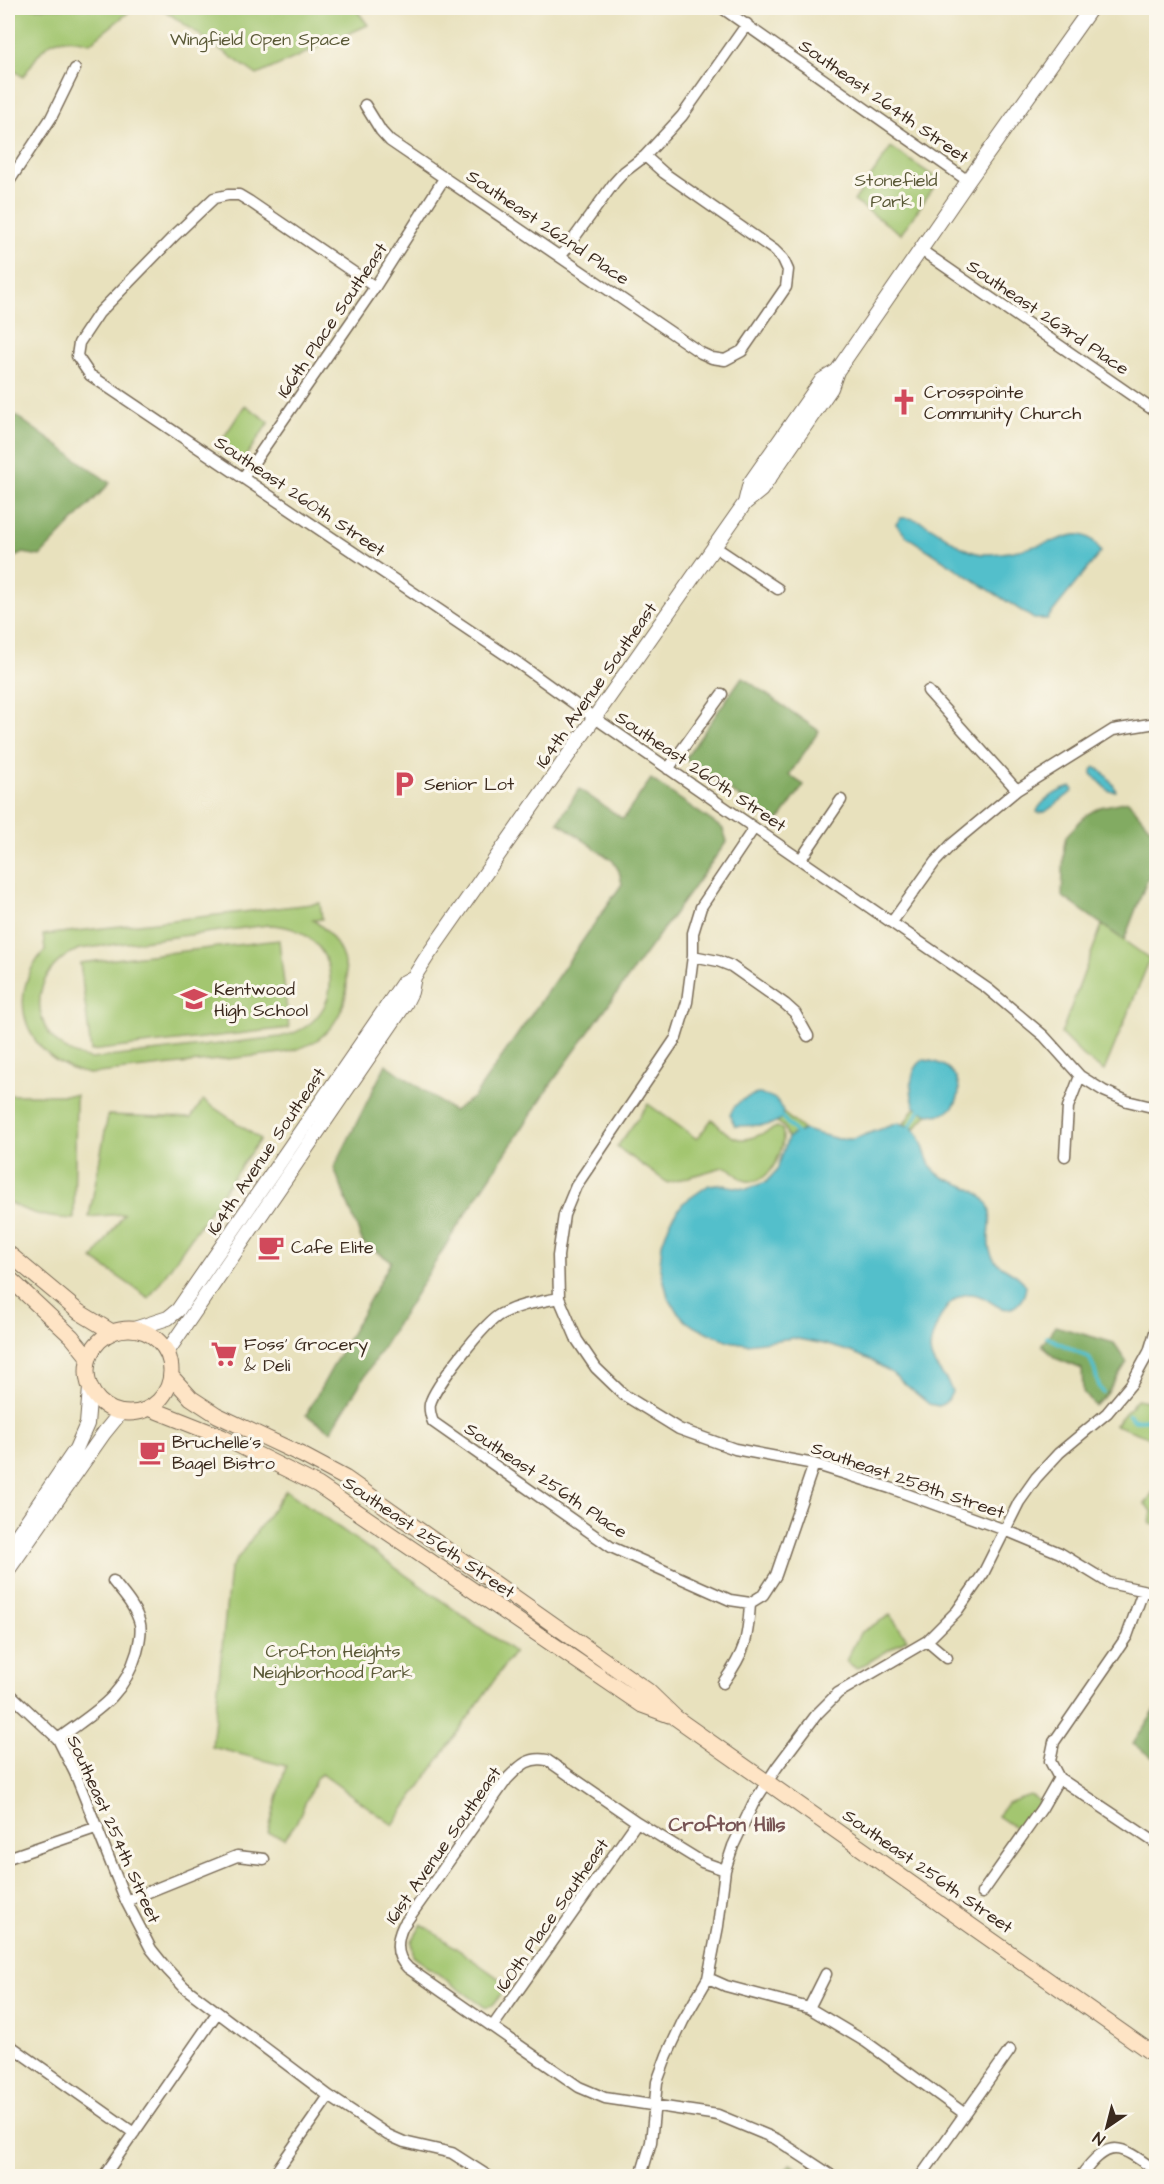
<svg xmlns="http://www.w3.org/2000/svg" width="1164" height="2184" viewBox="0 0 1164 2184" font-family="'Architects Daughter',sans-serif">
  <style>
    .green { fill: #a3c670; stroke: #6f7847; stroke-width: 1.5; fill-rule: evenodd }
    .forest { fill: #82ab62; stroke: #5e6a40; stroke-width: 1.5 }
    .water { fill: #52bfcb; stroke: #467474; stroke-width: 1.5 }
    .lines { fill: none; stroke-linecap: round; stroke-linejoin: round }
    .stream { stroke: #52bfcb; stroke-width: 4 }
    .minor-casing { stroke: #786a56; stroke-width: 13 }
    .tertiary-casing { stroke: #786a56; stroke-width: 16 }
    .secondary-casing { stroke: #786a56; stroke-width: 17 }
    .minor { stroke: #fff; stroke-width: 10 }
    .tertiary { stroke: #fff; stroke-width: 14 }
    .secondary { stroke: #fee4c5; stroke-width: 15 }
    .labels { text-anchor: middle; stroke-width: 6; stroke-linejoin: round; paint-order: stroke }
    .park-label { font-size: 18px; fill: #5a5937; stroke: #fbf7ec }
    .street-label { font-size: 18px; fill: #3b2a1e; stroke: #fbf7ec }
    .poi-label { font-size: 18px; fill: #3b2a1e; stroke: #fbf7ec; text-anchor: start }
    .neighbourhood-label { font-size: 20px; font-weight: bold; fill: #775454; stroke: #fbf7ec }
  </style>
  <rect width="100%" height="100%" fill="#fbf7ec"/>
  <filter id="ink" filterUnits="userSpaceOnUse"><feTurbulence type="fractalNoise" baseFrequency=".0167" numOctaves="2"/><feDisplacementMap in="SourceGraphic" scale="12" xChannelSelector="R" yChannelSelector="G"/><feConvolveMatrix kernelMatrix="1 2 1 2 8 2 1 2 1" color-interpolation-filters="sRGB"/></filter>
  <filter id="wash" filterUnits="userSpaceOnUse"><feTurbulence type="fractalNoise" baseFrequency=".008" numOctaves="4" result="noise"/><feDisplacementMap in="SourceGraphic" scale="24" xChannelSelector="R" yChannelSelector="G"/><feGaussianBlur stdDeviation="1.35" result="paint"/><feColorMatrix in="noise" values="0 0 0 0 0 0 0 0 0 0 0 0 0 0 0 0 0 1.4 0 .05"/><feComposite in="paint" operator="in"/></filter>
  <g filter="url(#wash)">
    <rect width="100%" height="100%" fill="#e8e1bd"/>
    <path class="green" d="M8 8H134L90 43C49 32 45 45 23 77L8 66Z
      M161 8H355L368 25 257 75Z
      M891 147 939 180 901 234 854 201Z
      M245 405 269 422 246 456 241 459 218 446Z
      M320 903 322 919 313 920C354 946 359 1006 321 1037 310 1046 296 1050 282 1053L89 1074C28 1062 1 998 45 950L43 935ZM268 925C343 925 354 1022 280 1037L91 1059C29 1048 21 973 79 949Z
      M1102 925 1150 959 1104 1071 1084 1057 1061 1034Z
      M279 940 289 1028 91 1051 80 963Z
      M8 1095H76L74 1219C47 1218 31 1214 8 1202Z
      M203 1100 260 1139 149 1298 93 1259 124 1214 89 1217 108 1115 191 1118Z
      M648 1104 697 1139 712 1119C738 1147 744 1142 777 1127L782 1129C787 1147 771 1185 747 1181 736 1179 735 1167 723 1167L668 1183 617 1147Z
      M915 1107 928 1114 915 1129 904 1124Z
      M783 1113 804 1130 788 1138 784 1127 777 1122Z
      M1137 1399 1156 1403V1440L1115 1425Z
      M1156 1488V1525L1150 1524 1152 1511 1145 1504Z
      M286 1490 514 1652 393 1825 322 1774 317 1777 296 1823 285 1838 268 1833 286 1766 212 1747 230 1569Z
      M890 1615 907 1639 857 1669 846 1661 860 1633Z
      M1030 1795 1040 1802 1020 1831 998 1816 1007 1803Z
      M422 1924 508 1985 493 2005 486 2008 413 1956 412 1941Z
      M790 2164 809 2176H781Z"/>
    <path class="forest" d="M8 410 110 483 40 556 23 553 8 560Z
      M742 677 819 731 789 775 804 785 777 823 685 759Z
      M651 779 723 829 727 841 551 1084 454 1232 331 1431 306 1415 391 1261 363 1243 334 1168 386 1064 453 1111 474 1097 622 884 619 871 613 861 558 822 579 789 623 819Z
      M1128 801 1156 835V857L1124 940 1062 896 1064 846 1066 836 1086 815 1100 807Z
      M1055 1326 1114 1343 1127 1362 1107 1394 1095 1406 1083 1392 1082 1369 1055 1358 1042 1345Z
      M1156 1709V1760L1133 1744Z"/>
    <path class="water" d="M901 518C931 515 957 555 985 554 1009 554 1031 547 1054 541 1061 539 1073 533 1081 535 1091 537 1096 543 1101 552L1047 619H1034L906 536 896 524Z
      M1095 767C1103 771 1114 783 1116 791H1109L1092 774V770Z
      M1072 787 1073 790 1072 792 1045 812 1039 813 1037 812C1039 802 1061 788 1072 787Z
      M923 1060C983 1065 959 1138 915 1107 909 1092 909 1070 923 1060Z
      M758 1094C770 1095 782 1100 783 1113L780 1120 769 1125 735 1126 730 1115C735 1102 745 1097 758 1094Z
      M898 1123C927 1128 919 1149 932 1168 944 1184 973 1182 986 1202 997 1219 983 1239 992 1256 998 1269 1018 1271 1026 1286 1025 1298 1016 1312 1002 1308 995 1306 989 1300 982 1297 961 1286 944 1307 937 1325 933 1334 928 1346 931 1356 934 1370 949 1378 952 1392L948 1400 943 1404 938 1406 929 1404 889 1371 872 1361 854 1353 824 1344 793 1338 747 1344 729 1341 695 1327 686 1321 676 1310 668 1297 660 1265 662 1244 671 1219 683 1203 709 1185 717 1184 747 1189 766 1182 777 1170 788 1138 792 1135 804 1130 838 1139H853Z"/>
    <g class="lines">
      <path class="stream" d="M782 1117 796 1133
        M910 1127 920 1110
        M1047 1337 1088 1357C1098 1368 1094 1382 1103 1392
        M1129 1415 1134 1420 1156 1419"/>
    </g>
  </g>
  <g filter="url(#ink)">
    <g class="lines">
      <g class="minor-casing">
        <path id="minor" d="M722 8 968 181
          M365 105 381 131 390 141 701 353 712 358 725 360 742 351 786 287 788 270 783 259 774 250 664 173 645 156
          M8 183 51 118 75 69
          M921 250 1156 412
          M561 256 614 183 624 172 645 156 682 116 747 24
          M375 287 249 201 239 195H228L214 198 175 235 99 313 79 343 77 356 90 375 518 663 579 707 988 989 1044 1036 1080 1076 1104 1091 1127 1101 1156 1108
          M243 478 375 287 445 177
          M715 547 778 589
          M928 691 1017 790
          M668 769 722 694
          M754 828 701 907 693 933V956L687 1002 676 1038 576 1186 564 1215 558 1256 559 1298 577 1340 596 1368 624 1395 679 1429 735 1449 814 1464 890 1488 1005 1530 1060 1553 1109 1583 1156 1593
          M801 859 841 800
          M892 922 935 862 952 844 1017 790 1113 730 1156 723
          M693 956 718 961 731 966 785 1004 795 1013 808 1036
          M1065 1156 1068 1107 1080 1076
          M559 1298C539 1302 520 1304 501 1314 485 1322 434 1387 430 1404 429 1410 431 1417 433 1422L611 1547 730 1600 750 1603
          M1143 1591 1127 1636 1054 1742 1050 1761 1059 1778 1156 1843
          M927 1641 947 1658
          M723 1683C745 1652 748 1640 750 1603L763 1595 776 1575 814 1464
          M8 1692 58 1739 75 1773 126 1901 138 1924 151 1949 167 1969 184 1987 329 2096 388 2135 404 2142 452 2153 488 2176
          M58 1739C94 1712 123 1699 137 1652 139 1644 142 1632 140 1624 136 1607 123 1594 113 1581
          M8 1858 98 1827
          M725 1870 702 1862 637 1822 547 1760C529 1756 520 1766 507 1779L403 1926C396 1941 395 1956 408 1968L579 2087 605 2098 718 2115 776 2139 832 2176
          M982 1893 1042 1808 1059 1778
          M126 1901 237 1856 264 1859
          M708 1978 726 1986 809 2008 866 2042 965 2114
          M809 2008 826 1974
          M493 2026 637 1822
          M8 2044 134 2133
          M104 2176 217 2013
          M273 2176 329 2096
          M641 2176 651 2142 657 2082 667 2055 683 2021 708 1978 718 1926 725 1870 733 1846 753 1804 777 1767 817 1714 838 1693 927 1641 957 1611 983 1574 1019 1502 1036 1478 1059 1453 1107 1413 1132 1383 1149 1352 1156 1329
          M921 2176 1010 2050
          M1081 2176C1110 2136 1121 2146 1156 2171"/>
      </g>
      <g class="tertiary-casing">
        <path id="tertiary" d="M745 503 750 483 822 380 837 371
          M134 1329 168 1318 178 1310 403 983 414 977
          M167 1352 405 1004 411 992 414 977 426 958 745 503 761 490 831 388 837 371 968 181 1091 8
          M8 1549 76 1449 87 1424 90 1388
          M8 1570 104 1433 121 1412"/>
      </g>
      <g class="secondary-casing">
        <path id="secondary" d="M8 1253 79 1312 112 1332
          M8 1277 72 1337 89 1358
          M87 1371a42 42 0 1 1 84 0a42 42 0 1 1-84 0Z
          M171 1376 191 1398 217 1415 302 1455 345 1478 648 1691 676 1718 1156 2056
          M149 1408 222 1437 318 1485 642 1705 669 1715"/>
      </g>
      <use href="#minor" class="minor"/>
      <use href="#tertiary" class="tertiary"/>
      <use href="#secondary" class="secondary"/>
    </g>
  </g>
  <defs>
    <g id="church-bare" transform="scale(2.07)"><path d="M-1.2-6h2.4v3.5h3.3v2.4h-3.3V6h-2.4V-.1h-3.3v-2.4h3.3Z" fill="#d1495b" stroke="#fbf7ec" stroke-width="2.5" paint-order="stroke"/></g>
    <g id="parking-bare" transform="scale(2.07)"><path d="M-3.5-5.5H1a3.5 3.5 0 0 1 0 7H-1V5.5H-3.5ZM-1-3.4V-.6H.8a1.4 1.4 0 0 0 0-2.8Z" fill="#d1495b" stroke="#fbf7ec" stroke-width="2.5" paint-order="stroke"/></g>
    <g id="school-bare" transform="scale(2.07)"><path d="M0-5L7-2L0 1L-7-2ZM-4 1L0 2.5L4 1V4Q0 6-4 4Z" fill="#d1495b" stroke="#fbf7ec" stroke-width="2.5" paint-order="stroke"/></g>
    <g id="cafe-bare" transform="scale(2.07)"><path d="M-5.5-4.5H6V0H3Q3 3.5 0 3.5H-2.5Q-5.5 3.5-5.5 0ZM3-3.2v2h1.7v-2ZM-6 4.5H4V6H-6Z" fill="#d1495b" stroke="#fbf7ec" stroke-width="2.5" paint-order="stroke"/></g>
    <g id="supermarket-bare" transform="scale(2.07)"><path d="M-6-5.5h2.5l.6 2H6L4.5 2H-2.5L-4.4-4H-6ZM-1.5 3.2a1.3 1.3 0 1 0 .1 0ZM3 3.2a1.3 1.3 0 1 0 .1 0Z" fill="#d1495b" stroke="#fbf7ec" stroke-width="2.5" paint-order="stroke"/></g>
  </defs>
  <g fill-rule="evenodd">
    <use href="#church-bare" x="904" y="402"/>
    <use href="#parking-bare" x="404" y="784"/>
    <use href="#school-bare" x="194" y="999"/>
    <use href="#cafe-bare" x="271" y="1247"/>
    <use href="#supermarket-bare" x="224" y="1354"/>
    <use href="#cafe-bare" x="152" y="1452"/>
  </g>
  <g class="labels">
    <g class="park-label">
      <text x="260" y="45">Wingfield Open Space</text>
      <text x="896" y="186">Stonefield<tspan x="896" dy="21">Park 1</tspan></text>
      <text x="333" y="1657">Crofton Heights<tspan x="333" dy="21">Neighborhood Park</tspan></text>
    </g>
    <g class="street-label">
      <text transform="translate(884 101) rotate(35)" y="6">Southeast 264th Street</text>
      <text transform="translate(548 227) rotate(34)" y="6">Southeast 262nd Place</text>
      <text transform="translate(1048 317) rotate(34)" y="6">Southeast 263rd Place</text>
      <text transform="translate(332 320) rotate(-56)" y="6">166th Place Southeast</text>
      <text transform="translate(300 496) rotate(34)" y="6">Southeast 260th Street</text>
      <text transform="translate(596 685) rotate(-55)" y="6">164th Avenue Southeast</text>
      <text transform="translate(701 771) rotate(34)" y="6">Southeast 260th Street</text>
      <text transform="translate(266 1151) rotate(-56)" y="6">164th Avenue Southeast</text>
      <text transform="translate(546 1480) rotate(34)" y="6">Southeast 256th Place</text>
      <text transform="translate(908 1480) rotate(19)" y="6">Southeast 258th Street</text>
      <text transform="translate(429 1537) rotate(34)" y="6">Southeast 256th Street</text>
      <text transform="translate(114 1829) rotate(66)" y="6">Southeast 254th Street</text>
      <text transform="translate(443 1845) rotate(-55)" y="6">161st Avenue Southeast</text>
      <text transform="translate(928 1871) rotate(35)" y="6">Southeast 256th Street</text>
      <text transform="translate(552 1915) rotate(-55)" y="6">160th Place Southeast</text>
    </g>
    <g class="poi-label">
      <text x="924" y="398">Crosspointe<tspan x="924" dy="21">Community Church</tspan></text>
      <text x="424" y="790">Senior Lot</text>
      <text x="214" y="995">Kentwood<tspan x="214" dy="21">High School</tspan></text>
      <text x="291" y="1253">Cafe Elite</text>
      <text x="244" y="1350">Foss' Grocery<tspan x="244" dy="21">&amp; Deli</tspan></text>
      <text x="172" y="1448">Bruchelle's<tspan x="172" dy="21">Bagel Bistro</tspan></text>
    </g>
    <g class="neighbourhood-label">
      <text x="727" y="1831">Crofton Hills</text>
    </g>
  </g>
  <rect width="1164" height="2184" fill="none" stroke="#fbf7ec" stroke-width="30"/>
  <g transform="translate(1107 2127) rotate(215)" stroke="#fbf7ec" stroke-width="4.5" paint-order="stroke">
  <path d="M0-4.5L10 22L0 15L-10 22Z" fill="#3b2a1e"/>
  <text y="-9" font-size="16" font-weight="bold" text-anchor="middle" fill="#3b2a1e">N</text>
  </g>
</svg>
